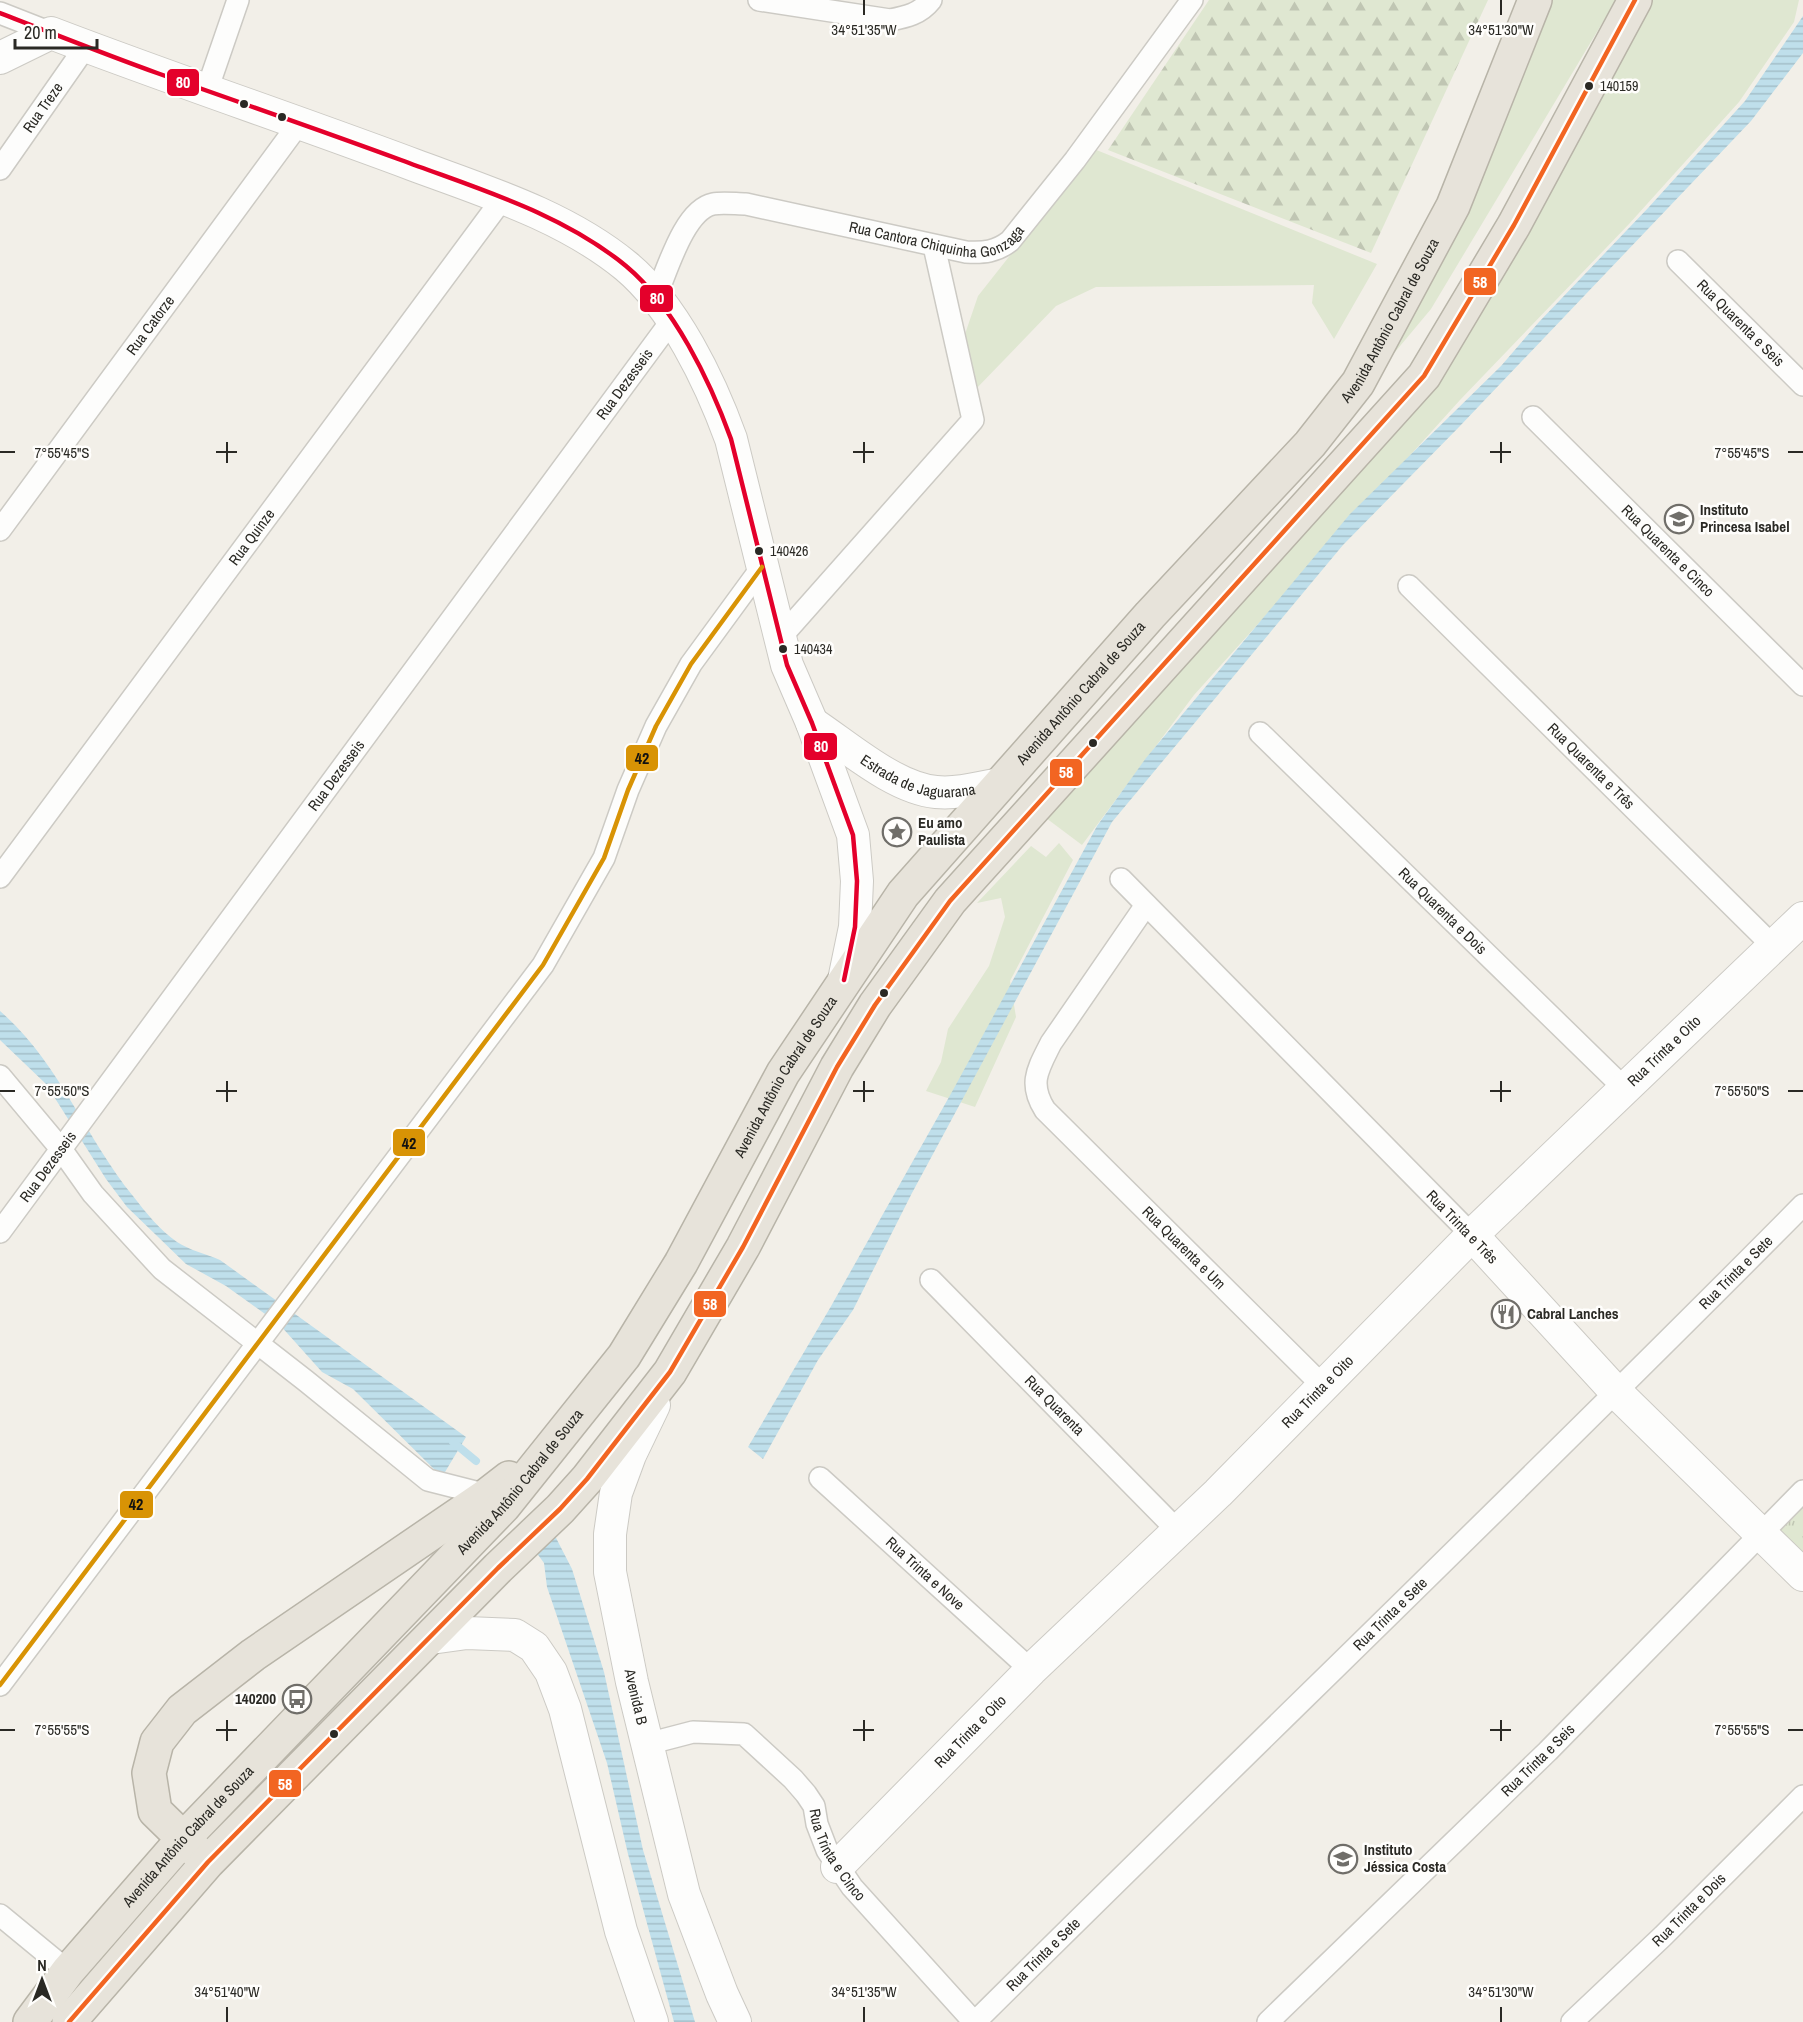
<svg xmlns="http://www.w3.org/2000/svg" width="1803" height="2022" viewBox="0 0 1803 2022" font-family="'Archivo Narrow',sans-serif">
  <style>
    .grass { fill: #dfe7d1 }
    .forest { fill: url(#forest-firs) }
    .park { fill: url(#park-tufts) }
    .water { fill: url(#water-rules) }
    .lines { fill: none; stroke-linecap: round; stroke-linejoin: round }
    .stream { stroke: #bfdfeb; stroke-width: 8 }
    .street-casing { stroke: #cccac4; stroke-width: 24 }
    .secondary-casing { stroke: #cccac4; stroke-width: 34 }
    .highway-casing { stroke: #b8b4a8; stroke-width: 36 }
    .street { stroke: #fdfdfc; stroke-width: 21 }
    .secondary { stroke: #fdfdfc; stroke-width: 32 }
    .highway { stroke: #e7e3da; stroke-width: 33 }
    .bus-1-casing { stroke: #fffefc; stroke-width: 9 }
    .bus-2-casing { stroke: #fffefc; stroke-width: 9 }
    .bus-3-casing { stroke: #fffefc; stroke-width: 9 }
    .bus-1 { stroke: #e4002b; stroke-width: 4.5 }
    .bus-2 { stroke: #f26522; stroke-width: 4.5 }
    .bus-3 { stroke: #d89305; stroke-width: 4.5 }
    .ticks { fill: none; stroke: #2a2924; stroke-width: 2 }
    .bus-dot { fill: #2a2924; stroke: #fffefc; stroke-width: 2 }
    .labels { text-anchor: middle; stroke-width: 5; stroke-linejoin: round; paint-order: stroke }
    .bus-label { font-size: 14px; fill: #2a2924; stroke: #fffefc; text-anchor: start }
    .street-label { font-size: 15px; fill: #2a2924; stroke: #fffefc }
    .poi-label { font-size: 15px; font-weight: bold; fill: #2a2924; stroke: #fffefc; text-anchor: start }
    .ticks-label { font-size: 15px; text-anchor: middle; fill: #2a2924; stroke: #fffefc; stroke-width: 5; stroke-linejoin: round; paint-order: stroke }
    .line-badge { stroke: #fffefc; stroke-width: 2 }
    .badge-label { font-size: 16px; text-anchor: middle; font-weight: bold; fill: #fff }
    .pale-badge-label { font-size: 16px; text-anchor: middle; font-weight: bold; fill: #111 }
  </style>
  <defs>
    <pattern id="forest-firs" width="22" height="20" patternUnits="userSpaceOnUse" patternTransform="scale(1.5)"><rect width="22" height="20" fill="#dfe7d1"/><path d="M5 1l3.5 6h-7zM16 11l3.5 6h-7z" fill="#c0c6b3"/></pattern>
    <pattern id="park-tufts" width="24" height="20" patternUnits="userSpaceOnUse" patternTransform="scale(1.5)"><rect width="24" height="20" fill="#dfe7d1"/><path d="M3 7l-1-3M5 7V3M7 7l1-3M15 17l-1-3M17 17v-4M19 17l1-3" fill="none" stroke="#c0c6b3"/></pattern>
    <pattern id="water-rules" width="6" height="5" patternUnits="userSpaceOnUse" patternTransform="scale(1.5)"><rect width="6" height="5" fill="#bfdfeb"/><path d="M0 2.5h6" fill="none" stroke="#a4bfc9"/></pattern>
  </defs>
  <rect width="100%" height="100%" fill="#f2efe8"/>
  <path class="grass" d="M1532 0H1616L1431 309 1380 370Z
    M1645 0H1799L1794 22 1739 102 1629 224 1460 400 1194 695 1082 845 1042 815 1428 383Z
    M1094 149 1377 264 1334 339 1312 303 1314 285 1096 287 1056 306 974 391 964 337 978 296Z
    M1059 843 1073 860 1010 981 1016 1017 975 1107 926 1091 941 1062 948 1029 989 966 1005 917 1001 898 977 903 1031 846 1046 857Z"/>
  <path class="forest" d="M1209 0H1488L1371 253 1108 150Z"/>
  <path class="park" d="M1803 1499V1578L1763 1539Z"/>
  <path class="water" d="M1803 16V53L1751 121 1459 427 1343 545 1112 822 912 1193 853 1310 818 1360 763 1459 748 1447 830 1308 953 1090 1097 826 1146 758 1350 514 1501 366 1539 322 1649 207 1745 101Z
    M0 1011C59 1062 85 1137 133 1196 146 1213 160 1230 177 1242 189 1250 206 1254 220 1260L466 1437 442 1477 353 1389 322 1372 279 1324 226 1286 186 1264 155 1234 127 1207 106 1179 46 1084 0 1040Z
    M554 1534 572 1569 604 1672 643 1850 695 2022H674L628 1854 607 1763 547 1587 544 1563 536 1552Z"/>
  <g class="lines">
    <path class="stream" d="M453 1442 476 1461"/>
    <g class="street-casing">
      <g id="street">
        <path d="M759 0 890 20C906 17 920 14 931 0"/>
        <path d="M0 13 51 33"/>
        <path d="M207 90 238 0"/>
        <path id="s1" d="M0 169 86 46"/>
        <path id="s2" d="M1678 261 1803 385"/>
        <path id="s3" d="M656 296C667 271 684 210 713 204 723 202 736 204 746 204L966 252C984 253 996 252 1010 241L1075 160 1192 0"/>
        <path id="s4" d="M1533 417 1803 685"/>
        <path id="s5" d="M0 530 300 122"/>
        <path id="s6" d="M1409 586 1774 947"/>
        <path d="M780 638 973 420 934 246"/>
        <path id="s7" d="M1260 733 1625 1089"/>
        <path id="s8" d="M0 877 503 198"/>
        <path d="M1121 879 1472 1235"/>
        <path id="s9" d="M1146 905 1051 1043C1038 1069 1028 1083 1045 1110L1323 1386"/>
        <path d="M0 1076 61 1149 93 1194 162 1269 306 1381 428 1480 487 1495 492 1499"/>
        <path id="s10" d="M0 1232 672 320"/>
        <path id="s11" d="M931 1280 1178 1531"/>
        <path id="s12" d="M820 1478 1031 1670"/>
        <path d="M0 1685 543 965 604 858 628 790 656 726 691 664 762 567"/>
        <path id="s13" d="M647 1744 693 1732 744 1734 793 1779 806 1794 814 1806 817 1824 827 1850 852 1887 974 2022"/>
        <path d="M0 1915 68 1971"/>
        <path id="s14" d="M975 2022C1250 1749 1530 1481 1803 1205"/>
        <path id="s15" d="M1268 2022 1548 1751 1803 1491"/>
        <path id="s16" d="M1572 2022 1663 1936 1803 1796"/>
      </g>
    </g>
    <g class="secondary-casing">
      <g id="secondary">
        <path d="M0 58 51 33C171 79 294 120 414 165 487 192 565 216 626 266 674 306 710 381 731 439L787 665 812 723 853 835 857 881 855 927 844 980"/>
        <path id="s17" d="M812 723C847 746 894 788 936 792 958 794 979 788 1000 784"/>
        <path d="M1472 1235 1617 1393 1803 1575"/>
        <path id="s18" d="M654 1405 630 1455 616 1493 610 1534V1572L632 1682 684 1894 722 1994 735 2022"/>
        <path d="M431 1638 467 1633 515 1635 534 1647 551 1672 565 1709 621 1931 652 2022"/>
        <path id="s19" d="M837 1867 1031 1670 1218 1493 1472 1235 1803 918"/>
      </g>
    </g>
    <g class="highway-casing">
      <g id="highway">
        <path d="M198 1853 155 1811 149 1773 157 1742 182 1710 253 1655 487 1495 509 1478"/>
        <path id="s20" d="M30 2022 68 1971 183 1839 504 1506 624 1356 681 1263 783 1073 903 894 1150 615 1310 444 1358 383 1453 206 1535 0"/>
        <path d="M69 2022 208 1862 498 1568 560 1509 587 1479 670 1372 743 1247 837 1067 875 1005 950 901 1424 376 1514 225 1635 0"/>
      </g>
    </g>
    <use href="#street" class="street"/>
    <use href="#secondary" class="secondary"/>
    <use href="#highway" class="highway"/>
    <g class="bus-1-casing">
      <path id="bus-1" d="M0 13C52 33 104 54 157 73 238 102 320 130 401 160 478 189 562 213 626 266 674 306 710 381 731 439L787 665 812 723 853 835 857 881 855 927 844 980"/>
    </g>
    <g class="bus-2-casing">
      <path id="bus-2" d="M69 2022 208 1862 498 1568 560 1509 587 1479 670 1372 743 1247 837 1067 875 1005 950 901 1424 376 1514 225 1635 0"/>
    </g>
    <g class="bus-3-casing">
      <path id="bus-3" d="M0 1685 543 965 604 858 628 790 656 726 691 664 762 567"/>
    </g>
    <use href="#bus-1" class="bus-1"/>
    <use href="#bus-2" class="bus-2"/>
    <use href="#bus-3" class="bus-3"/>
  </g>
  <path class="ticks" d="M864 0V15M1501 0V15M227 442V463M864 442V463M1501 442V463M0 452H15M216 452H237M853 452H874M1490 452H1511M1788 452H1803M227 1081V1102M864 1081V1102M1501 1081V1102M0 1091H15M216 1091H237M853 1091H874M1490 1091H1511M1788 1091H1803M227 1720V1741M864 1720V1741M1501 1720V1741M0 1730H15M216 1730H237M853 1730H874M1490 1730H1511M1788 1730H1803M227 2007V2022M864 2007V2022M1501 2007V2022"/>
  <defs>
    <g id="school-ring" transform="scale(1.5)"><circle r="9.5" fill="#fffefc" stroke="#706e69" stroke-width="1.5"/><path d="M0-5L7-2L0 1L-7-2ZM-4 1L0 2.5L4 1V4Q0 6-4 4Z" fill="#706e69"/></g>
    <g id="sight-ring" transform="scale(1.5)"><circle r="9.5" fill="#fffefc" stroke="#706e69" stroke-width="1.5"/><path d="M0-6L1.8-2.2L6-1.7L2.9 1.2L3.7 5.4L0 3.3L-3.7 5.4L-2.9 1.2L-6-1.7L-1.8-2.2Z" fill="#706e69"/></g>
    <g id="restaurant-ring" transform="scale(1.5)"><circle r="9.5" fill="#fffefc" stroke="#706e69" stroke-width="1.5"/><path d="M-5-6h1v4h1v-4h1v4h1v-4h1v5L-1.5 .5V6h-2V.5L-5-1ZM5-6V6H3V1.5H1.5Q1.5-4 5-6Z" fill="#706e69"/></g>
    <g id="bus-ring" transform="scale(1.5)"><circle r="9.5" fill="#fffefc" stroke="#706e69" stroke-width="1.5"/><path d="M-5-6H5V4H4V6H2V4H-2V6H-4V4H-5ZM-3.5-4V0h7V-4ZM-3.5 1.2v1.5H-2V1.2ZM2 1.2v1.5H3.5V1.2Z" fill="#706e69"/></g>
  </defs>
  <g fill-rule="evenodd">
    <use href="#school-ring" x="1679" y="519"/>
    <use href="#sight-ring" x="897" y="832"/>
    <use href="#restaurant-ring" x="1506" y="1314"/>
    <use href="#bus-ring" x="297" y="1699"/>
    <use href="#school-ring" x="1343" y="1859"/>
  </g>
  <g class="bus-dot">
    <circle cx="1589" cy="86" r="5"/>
    <circle cx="244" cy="104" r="5"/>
    <circle cx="282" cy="117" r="5"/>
    <circle cx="759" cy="551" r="5"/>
    <circle cx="783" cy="649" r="5"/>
    <circle cx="1093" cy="743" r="5"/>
    <circle cx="884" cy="993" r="5"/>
    <circle cx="334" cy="1734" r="5"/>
  </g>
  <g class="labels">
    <g class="bus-label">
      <text x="1600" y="91">140159</text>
      <text x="770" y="556">140426</text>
      <text x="794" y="654">140434</text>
    </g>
    <g class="street-label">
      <text dy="5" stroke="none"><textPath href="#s1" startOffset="75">Rua Treze</textPath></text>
      <text dy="5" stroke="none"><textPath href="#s3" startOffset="342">Rua Cantora Chiquinha Gonzaga</textPath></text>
      <text dy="5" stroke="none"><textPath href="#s20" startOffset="2188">Avenida Antônio Cabral de Souza</textPath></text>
      <text dy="5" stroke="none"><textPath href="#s2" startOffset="88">Rua Quarenta e Seis</textPath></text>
      <text dy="5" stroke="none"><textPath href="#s5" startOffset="254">Rua Catorze</textPath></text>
      <text dy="5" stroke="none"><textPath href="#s10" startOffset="1053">Rua Dezesseis</textPath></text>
      <text dy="5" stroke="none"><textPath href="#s8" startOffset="423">Rua Quinze</textPath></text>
      <text dy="5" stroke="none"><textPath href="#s4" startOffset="190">Rua Quarenta e Cinco</textPath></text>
      <text dy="5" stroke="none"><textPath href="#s20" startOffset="1702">Avenida Antônio Cabral de Souza</textPath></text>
      <text dy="5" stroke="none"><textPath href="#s6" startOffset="256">Rua Quarenta e Três</textPath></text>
      <text dy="5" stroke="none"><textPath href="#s17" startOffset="122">Estrada de Jaguarana</textPath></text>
      <text dy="5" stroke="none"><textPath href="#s10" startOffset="567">Rua Dezesseis</textPath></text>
      <text dy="5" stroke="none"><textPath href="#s7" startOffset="255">Rua Quarenta e Dois</textPath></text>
      <text dy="5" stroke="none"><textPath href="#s19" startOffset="1162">Rua Trinta e Oito</textPath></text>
      <text dy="5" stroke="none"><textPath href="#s20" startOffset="1216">Avenida Antônio Cabral de Souza</textPath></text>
      <text dy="5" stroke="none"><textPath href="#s10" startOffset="81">Rua Dezesseis</textPath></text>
      <text transform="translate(1462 1227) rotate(46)" y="5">Rua Trinta e Três</text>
      <text dy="5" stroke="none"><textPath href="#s9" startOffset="435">Rua Quarenta e Um</textPath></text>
      <text dy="5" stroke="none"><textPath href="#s14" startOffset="1068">Rua Trinta e Sete</textPath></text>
      <text dy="5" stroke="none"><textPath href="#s19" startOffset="676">Rua Trinta e Oito</textPath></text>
      <text dy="5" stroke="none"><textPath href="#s11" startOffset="176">Rua Quarenta</textPath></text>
      <text dy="5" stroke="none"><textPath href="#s20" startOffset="730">Avenida Antônio Cabral de Souza</textPath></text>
      <text dy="5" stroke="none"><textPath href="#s12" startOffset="142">Rua Trinta e Nove</textPath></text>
      <text dy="5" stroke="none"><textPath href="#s14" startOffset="582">Rua Trinta e Sete</textPath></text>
      <text dy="5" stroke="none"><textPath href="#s18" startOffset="303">Avenida B</textPath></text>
      <text dy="5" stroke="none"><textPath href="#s19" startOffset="190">Rua Trinta e Oito</textPath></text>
      <text dy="5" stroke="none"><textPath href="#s15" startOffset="376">Rua Trinta e Seis</textPath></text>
      <text dy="5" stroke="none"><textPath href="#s20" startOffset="244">Avenida Antônio Cabral de Souza</textPath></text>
      <text dy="5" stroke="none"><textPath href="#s13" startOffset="254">Rua Trinta e Cinco</textPath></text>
      <text dy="5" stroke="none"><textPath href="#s16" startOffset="162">Rua Trinta e Dois</textPath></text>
      <text dy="5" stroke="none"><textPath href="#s14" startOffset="96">Rua Trinta e Sete</textPath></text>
    </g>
    <g class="poi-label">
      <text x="1700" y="515">Instituto<tspan x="1700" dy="17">Princesa Isabel</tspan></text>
      <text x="918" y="828">Eu amo<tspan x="918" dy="17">Paulista</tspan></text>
      <text x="1527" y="1319">Cabral Lanches</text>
      <text x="276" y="1704" text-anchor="end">140200</text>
      <text x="1364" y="1855">Instituto<tspan x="1364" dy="17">Jéssica Costa</tspan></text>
    </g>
  </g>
  <g class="ticks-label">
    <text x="864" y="35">34°51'35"W</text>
    <text x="1501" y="35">34°51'30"W</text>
    <text x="62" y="458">7°55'45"S</text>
    <text x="1742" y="458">7°55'45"S</text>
    <text x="62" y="1096">7°55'50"S</text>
    <text x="1742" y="1096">7°55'50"S</text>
    <text x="62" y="1735">7°55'55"S</text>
    <text x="1742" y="1735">7°55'55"S</text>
    <text x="227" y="1997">34°51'40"W</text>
    <text x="864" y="1997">34°51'35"W</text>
    <text x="1501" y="1997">34°51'30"W</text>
  </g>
  <g class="line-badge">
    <rect x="166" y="68" width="34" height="29" rx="6" fill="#e4002b"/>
    <rect x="1463" y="267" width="34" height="29" rx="6" fill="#f26522"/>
    <rect x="639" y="284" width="35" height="29" rx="6" fill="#e4002b"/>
    <rect x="803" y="732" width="35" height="29" rx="6" fill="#e4002b"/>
    <rect x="625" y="744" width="34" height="28" rx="6" fill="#d89305"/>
    <rect x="1049" y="758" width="34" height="29" rx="6" fill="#f26522"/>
    <rect x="392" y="1128" width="34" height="29" rx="6" fill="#d89305"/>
    <rect x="693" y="1290" width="34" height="28" rx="6" fill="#f26522"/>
    <rect x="119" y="1490" width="35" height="29" rx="6" fill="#d89305"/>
    <rect x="268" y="1769" width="34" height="29" rx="6" fill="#f26522"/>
  </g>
  <g class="badge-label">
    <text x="183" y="88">80</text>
    <text x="1480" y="288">58</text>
    <text x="657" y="304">80</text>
    <text x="821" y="752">80</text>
    <text x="1066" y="778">58</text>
    <text x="710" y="1310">58</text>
    <text x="285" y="1790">58</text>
  </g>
  <g class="pale-badge-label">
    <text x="642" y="764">42</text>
    <text x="409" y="1149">42</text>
    <text x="136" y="1510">42</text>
  </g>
  <g transform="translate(42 1980)" stroke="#fffefc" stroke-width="4.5" paint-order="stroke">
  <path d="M0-4.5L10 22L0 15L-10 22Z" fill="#2a2924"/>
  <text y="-9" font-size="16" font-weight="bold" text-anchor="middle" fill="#2a2924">N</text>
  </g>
  <path d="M15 39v9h82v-9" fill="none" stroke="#2a2924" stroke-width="3"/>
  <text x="24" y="39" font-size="18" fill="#2a2924" stroke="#fffefc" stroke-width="4.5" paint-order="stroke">20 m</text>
</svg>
